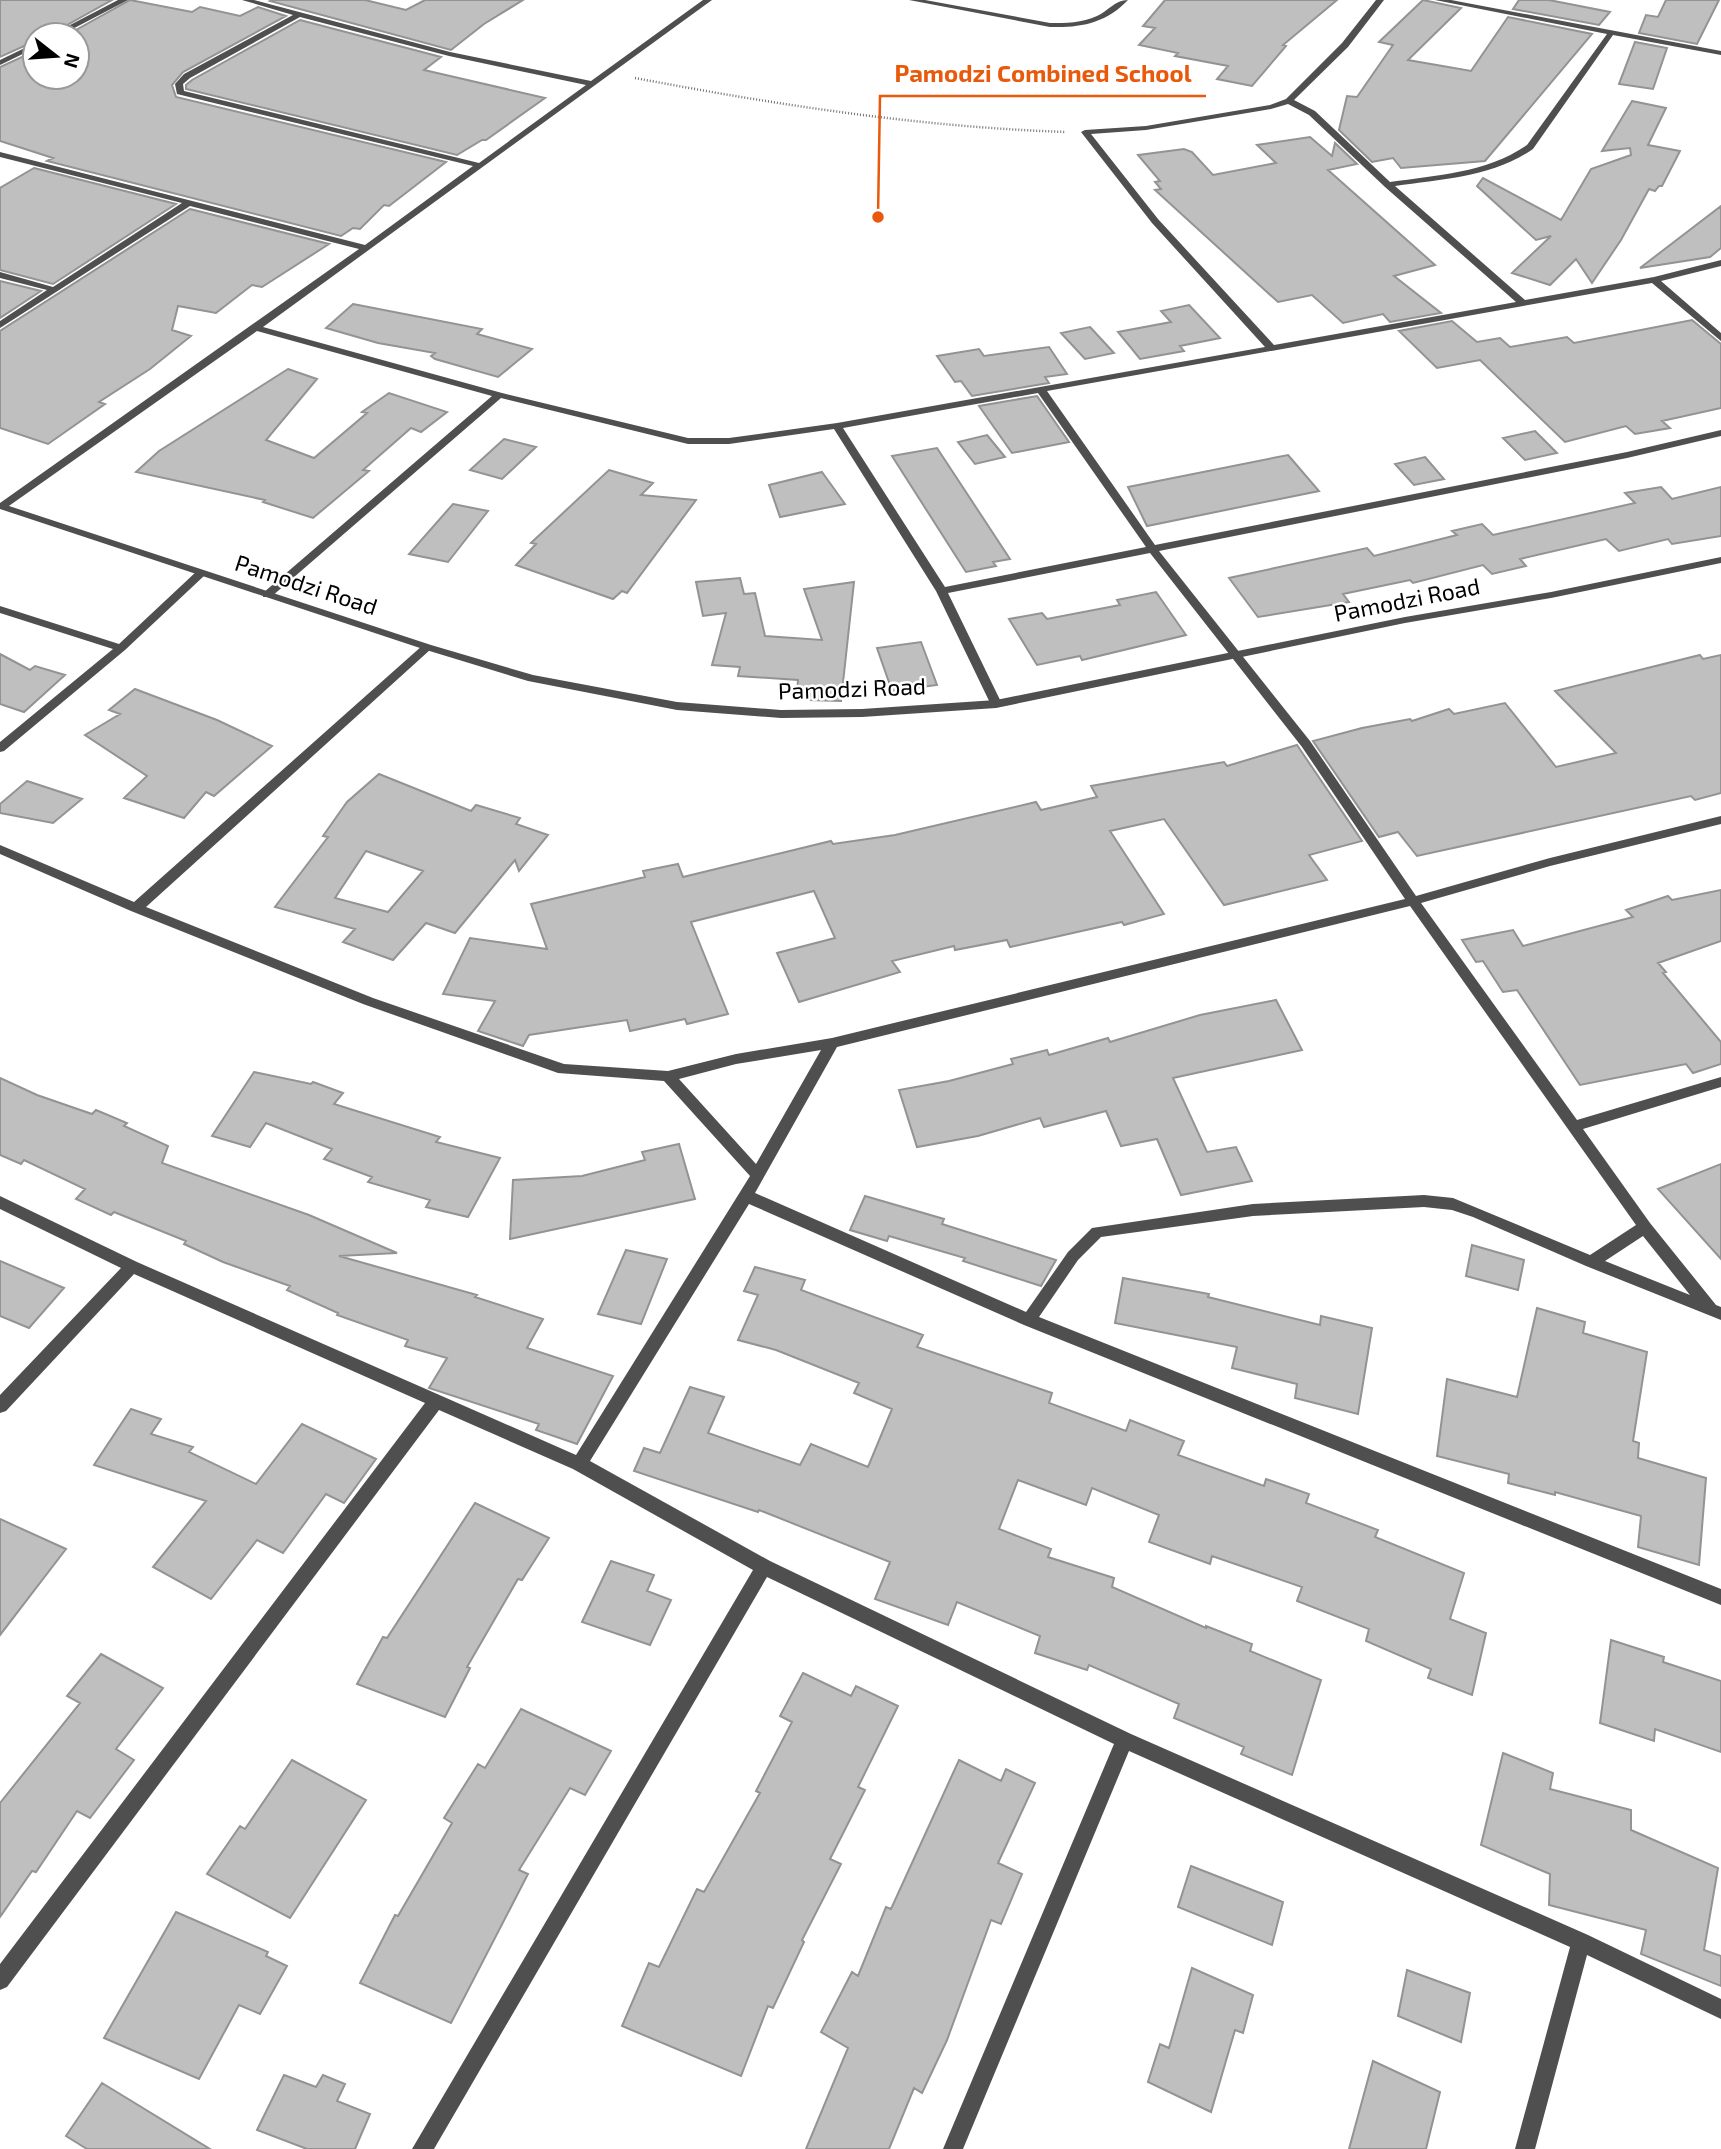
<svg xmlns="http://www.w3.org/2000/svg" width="1721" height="2149" viewBox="0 0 1721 2149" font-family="'Exo 2',sans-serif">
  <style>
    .building { fill: #bfbfbf; stroke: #939393; stroke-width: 2; fill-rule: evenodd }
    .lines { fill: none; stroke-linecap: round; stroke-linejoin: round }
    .path { stroke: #717171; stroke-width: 2.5; stroke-dasharray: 1 2; stroke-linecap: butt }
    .minor { fill: #4f4f4f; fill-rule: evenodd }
    .tertiary { fill: #4f4f4f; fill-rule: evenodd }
    .labels { text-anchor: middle; stroke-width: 5; stroke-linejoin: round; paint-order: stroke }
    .street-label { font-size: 23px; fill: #000; stroke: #fff }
    .leader { fill: none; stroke: #e8590c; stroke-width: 2.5 }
    .callout-dot { fill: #e8590c; stroke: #fff; stroke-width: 2.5 }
    .callout-label { font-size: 24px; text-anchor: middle; font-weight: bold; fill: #e8590c; stroke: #fff; stroke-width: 5; stroke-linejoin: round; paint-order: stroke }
  </style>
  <rect width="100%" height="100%" fill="#fff"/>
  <path class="building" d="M0 0H112L49 35H35V41L0 57Z
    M130 0 192 12 200 7 240 16 258 7 286 16 183 72 172 85 176 97 446 162 389 206 384 205 360 229 353 228 341 236 47 161 53 158 0 141V67L35 51V77H77V35H67Z
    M272 0H365L406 10 425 0H523L484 24 451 50 270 1Z
    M1165 0H1337L1283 45 1286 46 1252 86 1217 79 1228 66 1175 56 1178 53 1139 45 1155 28 1143 26Z
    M1423 0 1461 8 1408 60 1471 71 1508 17 1592 34 1485 161 1401 168 1393 158 1372 162 1339 130 1347 96 1357 97 1393 45 1379 42Z
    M1519 0H1549L1610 12 1599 25 1513 9Z
    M1666 0H1719L1697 44 1639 33 1646 15 1658 17Z
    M300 20 441 57 424 70 545 98 486 140H482L457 155 186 89V85L192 80Z
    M1635 42 1667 48 1653 89 1619 84Z
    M1632 101 1666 108 1648 145 1680 151 1662 186H1659L1655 191 1649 189 1621 240 1592 283 1576 259 1550 285 1512 273 1551 236 1536 240 1477 186 1483 178 1561 220 1591 169 1631 155 1630 148 1602 151Z
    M1310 137 1332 156 1335 143 1357 164 1328 170 1435 265 1394 276 1441 313 1390 322 1383 314 1343 323 1312 295 1278 302 1155 190 1161 189 1155 182 1160 181 1138 155 1184 149 1192 152 1213 175 1276 163 1257 145Z
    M34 168 176 204 53 284 0 270V188Z
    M1721 206V248L1710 257 1640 268Z
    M190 209 329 244 262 287 252 285 216 313 178 306 172 330 191 336 150 369 99 402 105 404 48 444 0 428V331Z
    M0 281 41 291 0 318Z
    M353 304 482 329 477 334 532 349 498 377 435 359 431 356 435 353 378 343 326 328Z
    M1189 305 1220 338 1180 346 1184 351 1140 359 1118 332 1171 322 1161 311Z
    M1692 320 1721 344V408L1662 421 1670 428 1635 434 1626 426 1565 442 1480 360 1437 368 1399 331 1452 321 1477 342 1500 338 1510 347 1567 337 1574 343Z
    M1090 327 1114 353 1085 359 1061 333Z
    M1049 347 1067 374 1045 377 1049 383 972 396 961 381 955 382 937 356 979 349 984 356Z
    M288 369 317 379 266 440 314 458 367 413 362 412 389 393 447 412 421 432 411 428 363 470 369 471 313 518 263 502 265 500 136 472 159 451Z
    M1037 396 1069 442 1012 453 979 406Z
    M1535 431 1557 453 1525 460 1503 438Z
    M987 435 1005 457 975 464 958 442Z
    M504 439 536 447 502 479 470 470Z
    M937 448 1010 559 993 562 996 566 966 572 892 456Z
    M1288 455 1319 491 1147 526 1128 487Z
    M1425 457 1444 479 1414 485 1395 464Z
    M609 470 653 483 641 495 696 500 627 593 622 591 613 599 516 565 536 544 531 543Z
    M822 472 845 504 780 517 769 485Z
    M1661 487 1672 499 1721 487V536L1672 544 1668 539 1619 551 1606 539 1520 559 1526 566 1492 574 1483 565 1413 583 1410 580 1343 594 1349 602 1258 617 1229 578 1367 548 1374 556 1457 535 1452 531 1482 524 1493 535 1635 503 1625 493Z
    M453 504 488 511 448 562 409 554Z
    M740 578 744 594 755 593 765 636 822 640 804 589 854 582 841 701 809 700 810 694 797 693 798 680 738 676 740 667 712 665 726 613 703 616 696 582Z
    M1156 592 1186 635 1082 660 1080 656 1037 665 1009 619 1042 613 1047 619 1120 605 1117 600Z
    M921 642 937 685 892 691 877 648Z
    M0 654 30 670 35 666 65 675 24 712 0 704Z
    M1700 655 1703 659 1721 655V793L1695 800 1691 796 1417 856 1398 832 1379 837 1313 741 1362 728 1410 719 1412 721 1449 709 1454 714 1505 703 1556 767 1616 753 1555 691Z
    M135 689 217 720 272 746 214 796 206 792 184 818 124 798 147 776 85 735 120 714 109 710Z
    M1297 745 1362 841 1309 855 1327 880 1224 905 1164 819 1110 831 1164 914 1124 925 1122 922 1010 947 1007 940 955 950 954 946 892 961 900 972 799 1002 777 953 835 938 814 891 691 922 728 1014 687 1024 685 1019 630 1031 627 1020 529 1035 523 1046 478 1031 495 1001 443 994 470 938 547 949 531 904 645 877 643 871 678 864 683 877 831 841 833 844 895 835 1036 802 1041 810 1097 797 1091 786 1224 762 1227 766Z
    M379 774 471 811 476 805 520 818 516 824 548 835 519 871 515 860 455 933 426 923 393 960 343 942 355 929 275 907 328 837 323 836 347 802ZM366 851 423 871 388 912 335 898Z
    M27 781 82 799 53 823 0 813V804Z
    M1721 890V941L1658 963 1666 972 1663 973 1721 1042V1064L1693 1073 1686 1064 1580 1085 1517 990 1503 992 1483 961 1476 962 1462 940 1513 930 1523 946 1633 917 1626 910 1668 896 1672 900Z
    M1276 1000 1302 1050 1173 1078 1207 1152 1236 1147 1252 1181 1181 1195 1157 1139 1121 1146 1106 1111 1044 1127 1040 1118 978 1136 917 1147 899 1090 949 1081 1013 1064 1011 1059 1047 1050 1049 1055 1108 1038 1110 1042 1200 1015Z
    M254 1072 311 1084 313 1082 343 1093 334 1104 440 1137 436 1142 500 1158 468 1217 426 1207 430 1200 368 1182 372 1177 324 1159 332 1149 266 1123 250 1147 212 1136Z
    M0 1078 37 1095 92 1114 96 1110 127 1123 124 1126 168 1146 162 1163 309 1215 397 1253 339 1256 477 1295 475 1297 543 1319 527 1348 613 1376 577 1444 536 1430 539 1424 429 1388 447 1358 405 1346 408 1340 337 1315 338 1313 287 1290 290 1286 223 1262 184 1244 186 1241 114 1212 111 1215 76 1199 85 1189 24 1160 21 1164 0 1155Z
    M679 1144 695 1199 510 1239 513 1180 582 1176 645 1160 642 1152Z
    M1721 1164V1259L1658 1189Z
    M865 1196 944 1219 942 1224 1056 1260 1041 1286 963 1261 965 1258 889 1236 887 1241 850 1230Z
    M1472 1245 1524 1260 1518 1290 1466 1276Z
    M626 1250 667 1259 641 1324 598 1314Z
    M0 1261 64 1288 29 1328 0 1316Z
    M755 1267 805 1280 801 1290 923 1335 917 1347 1052 1393 1049 1403 1126 1431 1130 1420 1184 1441 1178 1455 1264 1486 1266 1479 1309 1494 1306 1503 1378 1530 1375 1537 1464 1573 1450 1619 1486 1633 1472 1695 1428 1678 1431 1669 1366 1641 1369 1629 1297 1601 1302 1587 1212 1556 1210 1564 1149 1542 1159 1515 1092 1488 1086 1505 1018 1480 999 1529 1051 1549 1048 1557 1114 1578 1112 1587 1206 1628V1626L1252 1644 1250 1651 1321 1680 1292 1775 1241 1754 1244 1747 1174 1718 1179 1704 1089 1665 1087 1670 1035 1653 1040 1636 957 1602 948 1625 875 1599 890 1562 759 1510 758 1512 634 1471 644 1448 660 1453 690 1387 724 1397 708 1433 800 1465 811 1444 868 1467 892 1409 854 1393 859 1383 776 1350 738 1340 758 1295 744 1291Z
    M1123 1278 1209 1294 1208 1297 1320 1325 1321 1316 1372 1328 1358 1414 1295 1398 1297 1384 1232 1368 1237 1347 1115 1323Z
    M1537 1308 1585 1322 1583 1333 1647 1352 1633 1441 1639 1443 1638 1458 1706 1478 1699 1565 1638 1547 1641 1516 1555 1492V1495L1508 1483 1509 1474 1437 1456 1447 1379 1517 1397Z
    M131 1409 161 1419 151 1434 193 1447 189 1452 256 1484 302 1424 376 1459 344 1503 326 1494 283 1553 257 1540 211 1599 153 1567 206 1501 94 1465Z
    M475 1503 549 1538 522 1580 518 1579 467 1667 470 1668 445 1717 357 1684 383 1637 387 1638Z
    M0 1519 66 1549 0 1635Z
    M611 1561 654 1575 647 1591 671 1600 650 1645 582 1622Z
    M1611 1640 1664 1657 1663 1662 1721 1681V1752L1655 1729 1654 1741 1600 1723Z
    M101 1654 163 1688 116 1749 134 1760 90 1818 77 1811 36 1872 32 1871 0 1917V1803L80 1703 67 1696Z
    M803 1673 851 1696 856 1686 898 1706 858 1787 865 1790 830 1859 841 1864 802 1940 804 1942 773 2008 768 2006 741 2076 622 2026 649 1963 659 1967 697 1889 704 1892 760 1793 756 1791 792 1722 780 1716Z
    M521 1709 611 1751 585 1795 570 1788 519 1870 528 1874 451 2023 360 1983 395 1915 398 1916 452 1823 444 1818 478 1764 485 1768Z
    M1503 1753 1553 1773 1550 1789 1631 1810V1830L1718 1868 1704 1950 1721 1956V1986L1641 1954 1646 1930 1549 1905 1550 1874 1481 1845Z
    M292 1760 366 1800 290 1918 207 1874 240 1826 245 1829Z
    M959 1760 1001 1781 1006 1769 1035 1783 998 1863 1022 1874 1001 1924 991 1920 947 2040 922 2093 914 2088 889 2149H806L848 2048 821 2032 852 1972 858 1976 886 1907 891 1909Z
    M1191 1866 1283 1902 1272 1945 1178 1907Z
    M176 1912 268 1952 266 1956 287 1966 260 2014 239 2005 199 2079 104 2038Z
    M1192 1968 1253 1995 1243 2033 1235 2030 1211 2112 1148 2082 1160 2044 1169 2048Z
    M1407 1970 1470 1993 1461 2042 1398 2016Z
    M1373 2061 1440 2092 1426 2149H1349Z
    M284 2075 316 2087 323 2075 345 2084 337 2101 370 2114 355 2149H307L257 2130Z
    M102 2083 210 2149H87L66 2136Z"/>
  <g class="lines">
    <path class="path" d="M635 78C778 105 920 127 1066 132"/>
    <path class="minor" d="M118 0H128L61 35H51Z
      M242 0H254L450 52 591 81 703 0H712L263 327 502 393 688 438H729L837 423 1265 347 1152 223 1081 132 1085 130 1146 126 1270 105 1286 99 1342 43 1376 0H1384L1348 47 1294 100 1315 111 1390 182C1437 175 1486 173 1527 145L1607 34 1435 0H1451L1721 51V55L1613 35 1533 149C1492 177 1443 179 1395 186L1525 300 1654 277 1721 260V266L1661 281 1721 333V341L1652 283 1047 391 1155 545 1627 452 1721 430V436L1627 458 1159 551 1310 741 1416 896 1550 858 1721 816V824L1550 866 1421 903 1577 1120 1721 1077V1087L1583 1129 1650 1223 1716 1305 1721 1307V1320L1586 1266 1473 1217 1452 1210 1424 1207 1253 1216 1101 1237 1078 1260 1039 1317 1721 1589V1605L1024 1325 749 1204 590 1461 770 1561 1131 1734 1588 1935 1721 1999V2019L1587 1955 1535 2149H1515L1570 1947 1129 1751 963 2149H943L1114 1744 767 1577 434 2149H412L753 1570 573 1469 439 1410 7 1987 0 1990V1964L425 1403 134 1274 6 1411 0 1413V1395L121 1268 0 1209V1196L137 1262 576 1455 750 1176 664 1081 558 1073 363 1004 131 911 0 854V845L134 902 423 645 427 644 433 647 431 649 146 907 373 998 564 1064 668 1071 736 1054 832 1038 1405 899 1302 747 1150 553 948 593 1002 704 996 708 992 707 936 591 834 429 729 444H688L501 398 271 597H263V593L492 396 257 331 6 508 0 509V503L359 249 190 206 0 328V321L47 290 0 278V272L53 287 182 203 0 157V152L365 245 473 166 177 94 175 84 184 74 293 15ZM300 17 449 56 586 85 479 163 184 91 183 84 190 78ZM1288 104 1309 115 1385 187 1516 302 1274 345 1158 219 1091 134 1146 130 1271 109ZM1038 393 1146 547 945 587 843 428ZM1410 906 1636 1225 1590 1255 1453 1198 1424 1195 1253 1204 1092 1228 1068 1252 1026 1312 755 1193 837 1047ZM821 1050 756 1164 679 1079 736 1064ZM1643 1236 1690 1295 1605 1261Z
      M909 0H925L1050 23C1066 23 1082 23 1097 16 1108 11 1115 0 1128 0 1106 23 1081 28 1050 27Z
      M35 43V48L0 65V60Z
      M201 570 205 571V575L125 650 4 751 0 752V742L113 649 0 613V606L119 644 197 571Z"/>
    <path class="tertiary" d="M0 503 431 645 533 675 677 702 781 710 862 709 996 700 1405 617 1551 592 1721 557V563L1551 598 1405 623 996 708 862 717 781 718 677 710 528 681 423 649 0 509Z"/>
  </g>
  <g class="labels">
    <g class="street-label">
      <text transform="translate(306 585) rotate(18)" y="8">Pamodzi Road</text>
      <text transform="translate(1407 600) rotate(-11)" y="8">Pamodzi Road</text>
      <text transform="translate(852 689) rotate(-2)" y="8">Pamodzi Road</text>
    </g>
  </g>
  <path class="leader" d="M878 217L880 96H1206"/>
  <circle class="callout-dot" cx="878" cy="217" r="7"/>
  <g class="callout-label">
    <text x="1043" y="82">Pamodzi Combined School</text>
  </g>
  <g transform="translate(56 56) rotate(107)"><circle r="33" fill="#ffffff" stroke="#999999" stroke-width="2"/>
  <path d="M0-5L12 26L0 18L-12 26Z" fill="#000000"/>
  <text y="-10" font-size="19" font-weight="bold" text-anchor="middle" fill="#000000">N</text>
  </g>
</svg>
